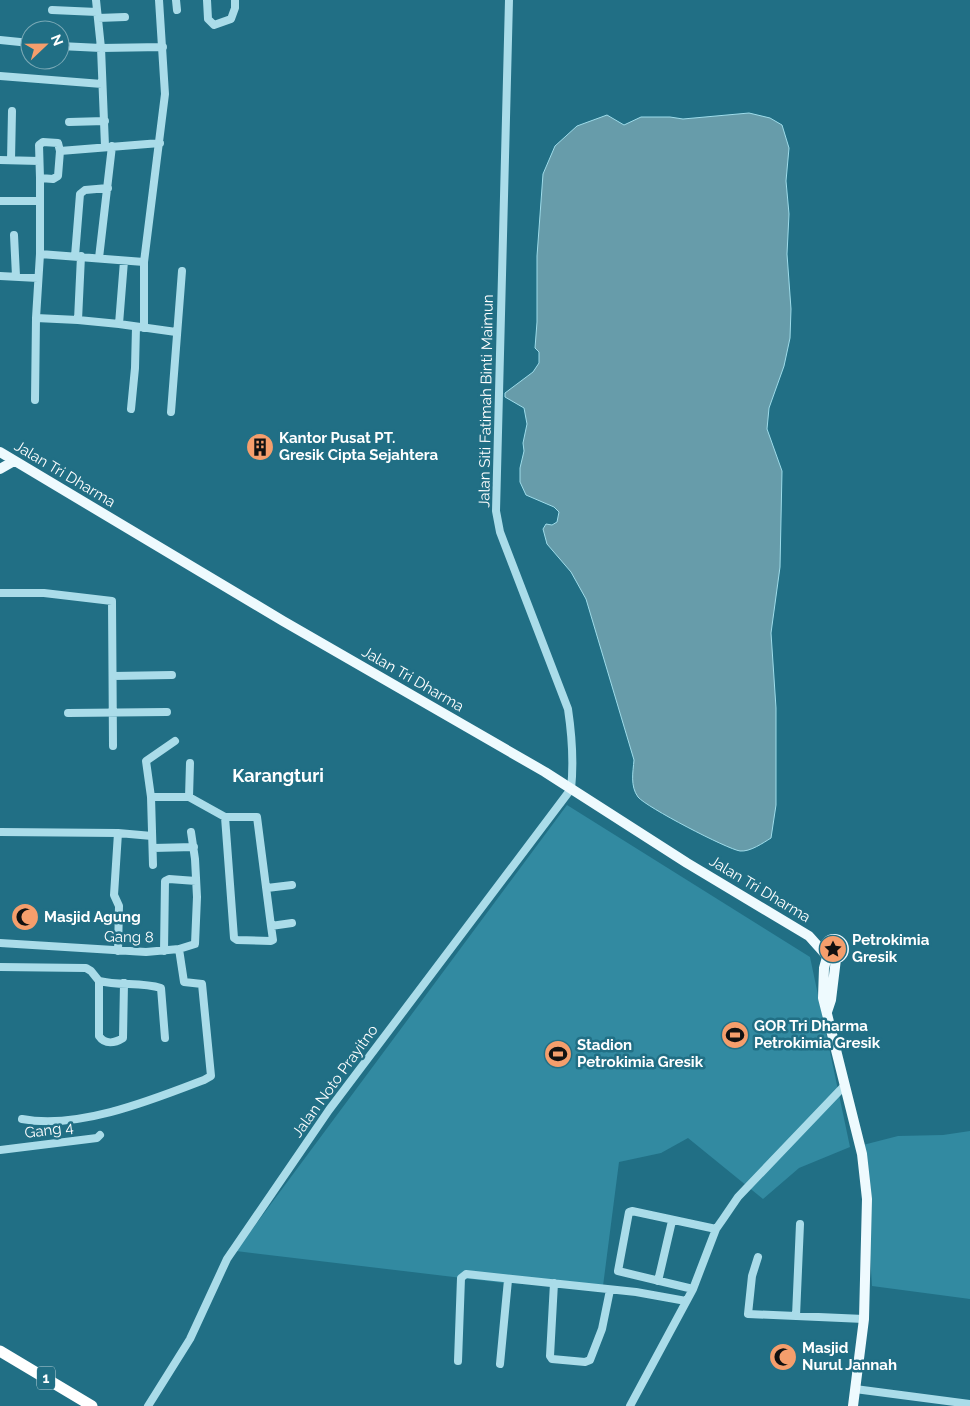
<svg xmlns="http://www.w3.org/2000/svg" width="970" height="1406" viewBox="0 0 970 1406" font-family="Raleway,sans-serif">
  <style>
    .green { fill: #328aa1 }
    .water { fill: #679caa; stroke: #9edcea }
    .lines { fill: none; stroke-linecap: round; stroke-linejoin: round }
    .minor { stroke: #aadce9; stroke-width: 8 }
    .major { stroke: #eefafe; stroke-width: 10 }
    .highway { stroke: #fff; stroke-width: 11 }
    .labels { text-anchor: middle; stroke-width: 5; stroke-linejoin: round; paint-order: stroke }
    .shield { fill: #216f85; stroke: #bcd4da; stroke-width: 1 }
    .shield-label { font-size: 14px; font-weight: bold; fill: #fff }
    .street-label { font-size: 15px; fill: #fff; stroke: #216f85 }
    .poi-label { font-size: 15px; font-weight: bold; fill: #fff; stroke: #216f85; text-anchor: start }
    .quarter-label { font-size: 18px; font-weight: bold; fill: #fff; stroke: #216f85 }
  </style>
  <rect width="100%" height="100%" fill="#216f85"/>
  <path class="green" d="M567 805 810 957 850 1147 799 1168 763 1199 688 1138 661 1153 619 1162 603 1286 504 1283 236 1251Z
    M970 1131V1299L872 1286 863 1145 898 1136 943 1135Z"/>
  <path class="water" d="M749 113 770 118 782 125 789 148 786 181 789 214 787 254 791 309 790 338 784 366 769 408 767 429 782 471 780 567 771 633 776 708V805L771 838C763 843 750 852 740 851 727 849 646 807 638 797 630 786 633 772 634 760L586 599 571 572 547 544 543 529 546 524 552 525 557 522 559 512 554 507 526 495 520 482V468L524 451 523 443 527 424 524 408 505 397V393L533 372 539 363V352L535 348 537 322V256L543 174 555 146 577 126 607 115 624 125 641 117H670L683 119Z"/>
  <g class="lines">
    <path class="minor" d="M96 0 101 48 105 146
      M176 0 177 10
      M207 0 208 19 214 25 231 19 235 8V0
      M52 10 97 12
      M98 18 125 17
      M0 40 30 43
      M60 46 101 48 163 47
      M0 76 102 84
      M69 122 105 121
      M60 151 160 143
      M0 160 39 161
      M11 160 12 111
      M40 178 39 145 43 142 58 143 60 151 58 176 53 179 40 178V254
      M0 201H40
      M14 235 16 276
      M75 256 80 194 85 190 108 188
      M99 258 112 146
      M0 276 38 278
      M36 318 78 320 119 324 124 261
      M78 320 81 256
      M119 324 176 332
      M144 328V262
      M35 400 36 318 40 254 144 262 165 94 159 0
      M131 409 135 368 136 327
      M171 412 182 271
      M0 593H44L112 601 113 746
      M113 676 172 675
      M68 713 167 712
      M151 797H189L225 817H257L271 926 273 940 271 941 237 940 234 938 225 817
      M189 797 190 763
      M0 832 118 833
      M153 848 194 847
      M153 865 151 797 146 761 175 741
      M267 888 292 885
      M271 926 292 923
      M0 943 146 952 179 949 195 944 197 897 195 859 191 832
      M118 951 119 906 114 895 118 833 152 836
      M164 951 165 881 169 879 196 881
      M0 967 86 968 91 971 99 981C120 986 141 982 161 988L165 1038
      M99 981V1036C105 1045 115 1043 123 1038L124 983
      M22 1119C78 1130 152 1100 204 1080L211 1076 202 984 184 982 179 949
      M0 1150 97 1138 100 1135
      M758 1257 752 1276 748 1314 864 1319
      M658 1281 672 1221
      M554 1283 550 1356 552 1359 585 1362 590 1360 602 1329 610 1290
      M693 1289 618 1271 629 1212 632 1211 716 1229
      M796 1316 800 1224
      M458 1361 461 1278 466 1274 636 1292 686 1301
      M500 1364 508 1280
      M855 1389 970 1404
      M148 1406 190 1339 227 1259 329 1110 571 789C574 762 572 736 568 709L500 532 496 511 509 0
      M630 1406 693 1289 716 1229 723 1219 738 1197 845 1085"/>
    <path class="major" d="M0 452 283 621 545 772 687 863 809 936 826 955
      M0 469 14 461
      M824 949a10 10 0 1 1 20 0a10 10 0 1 1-20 0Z
      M827 957 824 968 823 998 862 1154 867 1199 864 1319 853 1406
      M827 1012 831 1000 836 959"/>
    <path class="highway" d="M0 1351 92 1406"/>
  </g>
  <defs>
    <g id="building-disc" transform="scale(1.4375)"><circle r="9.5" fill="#f59e6c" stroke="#216f85"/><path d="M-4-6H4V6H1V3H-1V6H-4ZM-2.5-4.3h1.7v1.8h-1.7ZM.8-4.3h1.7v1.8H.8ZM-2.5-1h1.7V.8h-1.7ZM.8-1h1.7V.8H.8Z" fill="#111"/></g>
    <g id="mosque-disc" transform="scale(1.4375)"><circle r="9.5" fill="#f59e6c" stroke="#216f85"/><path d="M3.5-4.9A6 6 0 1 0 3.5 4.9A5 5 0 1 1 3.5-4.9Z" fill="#111"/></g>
    <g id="sight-disc" transform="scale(1.4375)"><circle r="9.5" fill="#f59e6c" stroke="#216f85"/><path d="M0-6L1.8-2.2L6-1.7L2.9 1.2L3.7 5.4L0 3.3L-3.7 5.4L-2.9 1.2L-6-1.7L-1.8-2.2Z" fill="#111"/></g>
    <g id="stadium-disc" transform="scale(1.4375)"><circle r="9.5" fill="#f59e6c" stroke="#216f85"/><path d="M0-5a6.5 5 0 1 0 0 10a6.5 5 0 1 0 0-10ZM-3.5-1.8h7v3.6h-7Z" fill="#111"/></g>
  </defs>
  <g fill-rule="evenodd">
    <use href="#building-disc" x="260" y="447"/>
    <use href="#mosque-disc" x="25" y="917"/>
    <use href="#sight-disc" x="833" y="949"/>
    <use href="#stadium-disc" x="735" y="1035"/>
    <use href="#stadium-disc" x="558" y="1054"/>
    <use href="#mosque-disc" x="783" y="1357"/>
  </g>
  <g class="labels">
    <rect class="shield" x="37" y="1366.5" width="18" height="23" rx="4"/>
    <g class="shield-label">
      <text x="46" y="1383">1</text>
    </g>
    <g class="street-label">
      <text transform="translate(486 401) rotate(-89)" y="5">Jalan Siti Fatimah Binti Maimun</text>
      <text transform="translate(65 474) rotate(31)" y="5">Jalan Tri Dharma</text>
      <text transform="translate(413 679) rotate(30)" y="5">Jalan Tri Dharma</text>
      <text transform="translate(760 889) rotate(31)" y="5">Jalan Tri Dharma</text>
      <text transform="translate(129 937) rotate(1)" y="5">Gang 8</text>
      <text transform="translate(335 1081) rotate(-54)" y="5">Jalan Noto Prayitno</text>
      <text transform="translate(49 1130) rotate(-7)" y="5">Gang 4</text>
    </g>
    <g class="poi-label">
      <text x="279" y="443">Kantor Pusat PT.<tspan x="279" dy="17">Gresik Cipta Sejahtera</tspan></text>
      <text x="44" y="922">Masjid Agung</text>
      <text x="852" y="945">Petrokimia<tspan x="852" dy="17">Gresik</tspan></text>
      <text x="754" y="1031">GOR Tri Dharma<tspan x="754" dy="17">Petrokimia Gresik</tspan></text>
      <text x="577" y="1050">Stadion<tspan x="577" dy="17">Petrokimia Gresik</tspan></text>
      <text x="802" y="1353">Masjid<tspan x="802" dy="17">Nurul Jannah</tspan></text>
    </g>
    <g class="quarter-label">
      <text x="278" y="782">Karangturi</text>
    </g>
  </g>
  <g transform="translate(45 45) rotate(68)"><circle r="24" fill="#216f85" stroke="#7aa9b6"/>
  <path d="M0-4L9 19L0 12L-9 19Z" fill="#f59e6c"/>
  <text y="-8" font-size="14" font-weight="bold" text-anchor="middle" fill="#ffffff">N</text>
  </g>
</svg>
